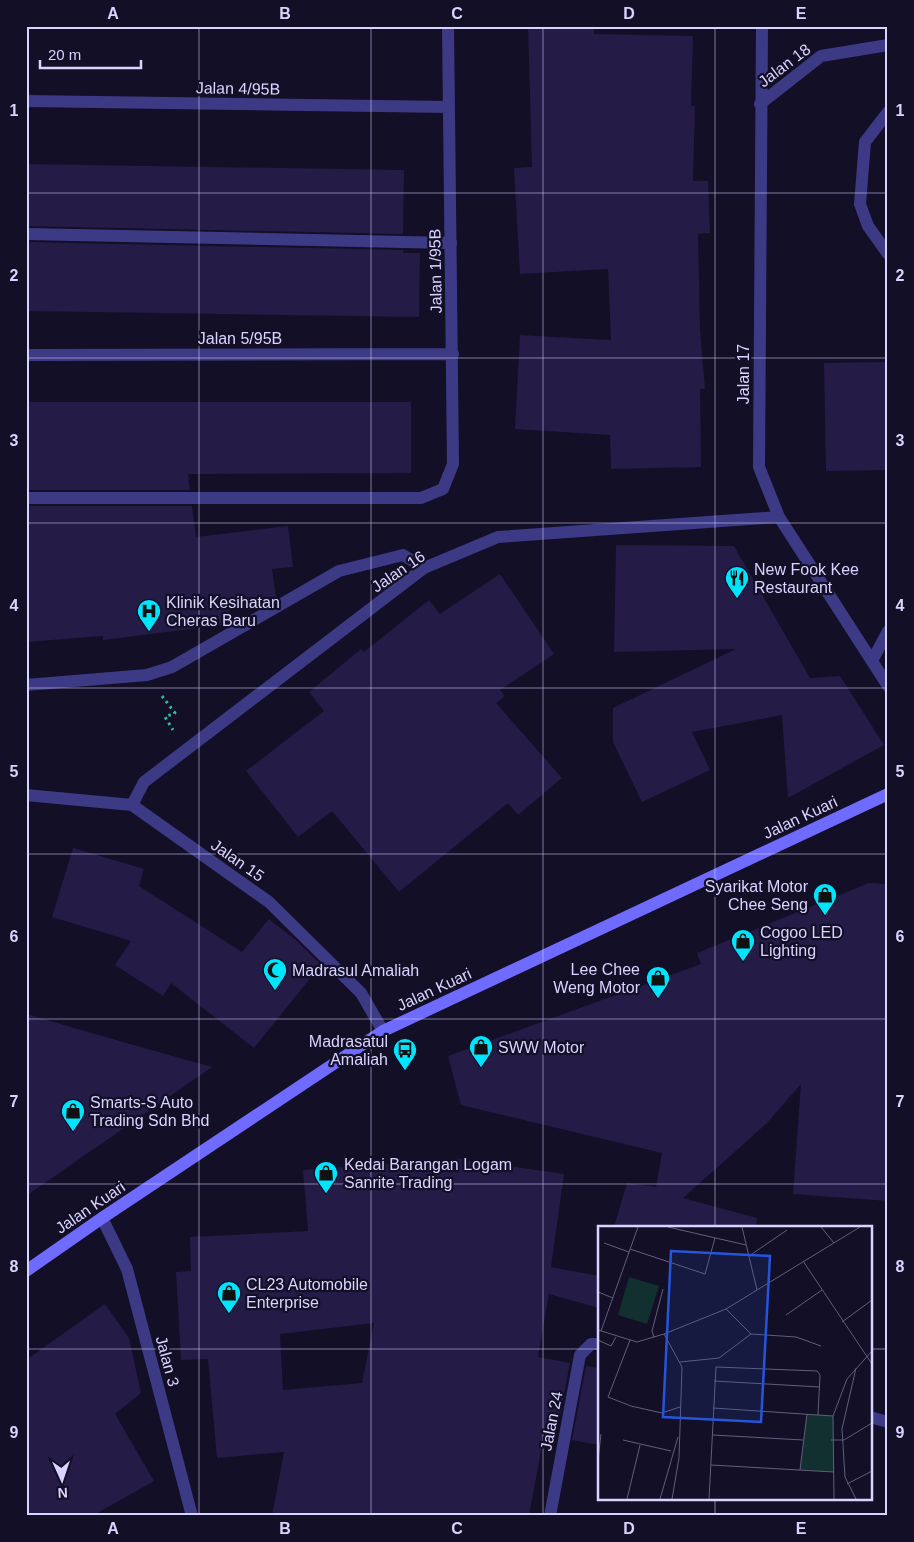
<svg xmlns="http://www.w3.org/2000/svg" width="914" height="1542" viewBox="0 0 914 1542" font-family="Helvetica,sans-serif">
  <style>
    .building { fill: #241b47; fill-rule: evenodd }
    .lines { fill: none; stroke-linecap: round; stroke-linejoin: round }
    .path { stroke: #2fb8b0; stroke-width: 3; stroke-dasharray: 2.5 4; stroke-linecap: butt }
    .lane { stroke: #3d3a85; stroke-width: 12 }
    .street { stroke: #3d3a85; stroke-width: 12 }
    .secondary { stroke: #6f6bff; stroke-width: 12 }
    .grid { fill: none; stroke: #d9d4ff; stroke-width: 1; stroke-opacity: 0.55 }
    .labels { text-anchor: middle; stroke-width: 4.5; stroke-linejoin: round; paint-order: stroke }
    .street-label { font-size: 16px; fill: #d9d4ff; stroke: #130f26 }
    .poi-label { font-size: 16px; fill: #d9d4ff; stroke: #130f26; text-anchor: start }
    .inset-road { fill: none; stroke: #625e7d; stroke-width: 1 }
    .view { fill: #2655da; fill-opacity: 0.15; stroke: #2655da; stroke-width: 2.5 }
    .inset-edge { fill: none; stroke: #d9d4ff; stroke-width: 2.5 }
    .neatline { fill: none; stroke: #d9d4ff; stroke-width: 2 }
    .grid-label { font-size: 16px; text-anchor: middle; font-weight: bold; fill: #d9d4ff }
  </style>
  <rect width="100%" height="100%" fill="#130f26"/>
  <path class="building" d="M528 26H594V34L693 36 691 106H695L693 181H708L710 233 698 234 700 330 705 389H700L701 467 611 469 610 435 515 429 520 335 611 340 608 269 520 274 514 168 532 167Z
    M26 164 404 170 403 234 26 226Z
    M26 242 403 250V253H420L419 317 26 311Z
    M888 362V470L826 471 824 363Z
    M26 402H411V473L188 474 190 490H26Z
    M26 506H192L196 537 288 526 293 567 272 569 276 597 229 603 230 624 103 640V636L26 642Z
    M616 545 734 546 810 678 840 676 884 745 788 798 782 715 692 732 710 770 642 802 613 742V708L736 649 614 652Z
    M500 574 554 654 500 690 505 696 496 703 562 778 518 815 508 803 399 892 332 811 298 837 246 771 324 711 309 692 361 649 364 652 429 600 440 614Z
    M73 848 144 869 139 886 242 952 269 919 297 941 321 965 254 1048 171 983 163 996 115 965 131 941 52 917Z
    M869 883 888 884V1201L793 1194 801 1084 767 1123 683 1198 757 1218 756 1227H614L627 1183 656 1187 662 1153 461 1105 448 1056 701 964 697 953Z
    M26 1014 130 1044 212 1067 26 1196Z
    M458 1159 564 1174 551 1267 599 1276V1308L549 1294 538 1357 570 1363 556 1437 544 1434 529 1516H272L284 1452 217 1458 208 1359 181 1360 176 1272 191 1271 190 1237 308 1231 303 1170ZM374 1323 362 1383 283 1390 280 1334Z
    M105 1304 129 1338 141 1393 115 1414 154 1481 92 1516H26V1360Z
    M586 1366 599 1368V1445L572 1440Z"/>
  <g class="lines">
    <path class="path" d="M162 696 175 713 165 717 173 730"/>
    <path class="lane" d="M888 112 865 142 860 204 868 226 888 254
      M26 234 451 243
      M872 661 888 631
      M26 685 147 675 172 667 339 571 403 555 424 568"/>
    <path class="street" d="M762 26 759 467 779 517 888 686
      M26 101 449 107
      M760 104 821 56 888 45
      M26 355 453 354
      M26 498H421L443 489 453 464 448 26
      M26 795 132 805 269 902 361 993 383 1031
      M132 805 144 782 424 568 498 537 779 517
      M102 1218 127 1269 192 1516
      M870 1417 888 1422
      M550 1516 580 1355 591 1344H599"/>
    <path class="secondary" d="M26 1271 102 1218 383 1031 888 794"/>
  </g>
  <path class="grid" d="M199 26V1516M371 26V1516M543 26V1516M715 26V1227M26 193H888M26 358H888M26 523H888M26 688H888M26 854H888M26 1019H888M26 1184H888M26 1349H599M870 1349H888M715 1498V1516"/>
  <defs>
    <g id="restaurant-pin" transform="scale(1.25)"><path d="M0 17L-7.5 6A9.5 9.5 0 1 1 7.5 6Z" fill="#00e5ff" stroke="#130f26"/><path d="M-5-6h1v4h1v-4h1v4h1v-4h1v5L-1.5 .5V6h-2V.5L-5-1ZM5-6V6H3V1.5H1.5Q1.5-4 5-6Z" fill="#111"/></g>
    <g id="hospital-pin" transform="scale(1.25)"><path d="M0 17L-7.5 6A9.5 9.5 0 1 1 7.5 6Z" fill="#00e5ff" stroke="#130f26"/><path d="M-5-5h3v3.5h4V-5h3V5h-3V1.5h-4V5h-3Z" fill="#111"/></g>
    <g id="shop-pin" transform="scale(1.25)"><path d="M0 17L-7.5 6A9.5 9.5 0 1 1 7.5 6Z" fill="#00e5ff" stroke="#130f26"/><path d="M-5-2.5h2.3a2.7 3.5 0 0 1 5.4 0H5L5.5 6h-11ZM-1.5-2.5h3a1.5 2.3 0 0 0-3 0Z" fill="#111"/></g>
    <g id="mosque-pin" transform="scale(1.25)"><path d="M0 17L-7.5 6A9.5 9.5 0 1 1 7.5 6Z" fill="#00e5ff" stroke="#130f26"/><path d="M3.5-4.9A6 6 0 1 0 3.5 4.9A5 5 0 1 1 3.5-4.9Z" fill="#111"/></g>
    <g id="bus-pin" transform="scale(1.25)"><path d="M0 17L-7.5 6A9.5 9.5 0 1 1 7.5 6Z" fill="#00e5ff" stroke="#130f26"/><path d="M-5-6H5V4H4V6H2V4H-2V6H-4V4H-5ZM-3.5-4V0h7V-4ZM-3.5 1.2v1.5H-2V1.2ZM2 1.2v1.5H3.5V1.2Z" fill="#111"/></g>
  </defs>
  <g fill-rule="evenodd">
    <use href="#restaurant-pin" x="737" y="578"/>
    <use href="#hospital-pin" x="149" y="611"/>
    <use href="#shop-pin" x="825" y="895"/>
    <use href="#shop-pin" x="743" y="941"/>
    <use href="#mosque-pin" x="275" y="970"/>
    <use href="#shop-pin" x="658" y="978"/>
    <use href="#shop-pin" x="481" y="1047"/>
    <use href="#bus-pin" x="405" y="1050"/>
    <use href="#shop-pin" x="73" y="1111"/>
    <use href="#shop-pin" x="326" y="1173"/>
    <use href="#shop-pin" x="229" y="1293"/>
  </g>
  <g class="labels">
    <g class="street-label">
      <text transform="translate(784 65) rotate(-37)" y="6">Jalan 18</text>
      <text transform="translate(238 88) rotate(1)" y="6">Jalan 4/95B</text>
      <text transform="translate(435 271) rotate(-91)" y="6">Jalan 1/95B</text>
      <text x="240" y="344">Jalan 5/95B</text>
      <text transform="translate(743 374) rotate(-90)" y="6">Jalan 17</text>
      <text transform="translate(398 571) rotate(-34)" y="6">Jalan 16</text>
      <text transform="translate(800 817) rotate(-25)" y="6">Jalan Kuari</text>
      <text transform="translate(238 860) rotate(35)" y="6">Jalan 15</text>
      <text transform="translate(434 989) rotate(-25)" y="6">Jalan Kuari</text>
      <text transform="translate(90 1207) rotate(-34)" y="6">Jalan Kuari</text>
      <text transform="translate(168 1361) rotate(75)" y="6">Jalan 3</text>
      <text transform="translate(551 1421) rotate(-79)" y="6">Jalan 24</text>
    </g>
    <g class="poi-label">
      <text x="754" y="575">New Fook Kee<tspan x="754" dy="18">Restaurant</tspan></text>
      <text x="166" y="608">Klinik Kesihatan<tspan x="166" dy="18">Cheras Baru</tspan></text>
      <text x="808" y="892" text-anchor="end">Syarikat Motor<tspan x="808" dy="18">Chee Seng</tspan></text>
      <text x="760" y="938">Cogoo LED<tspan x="760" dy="18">Lighting</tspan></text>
      <text x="640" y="975" text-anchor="end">Lee Chee<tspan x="640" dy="18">Weng Motor</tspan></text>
      <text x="292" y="976">Madrasul Amaliah</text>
      <text x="388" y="1047" text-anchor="end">Madrasatul<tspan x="388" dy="18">Amaliah</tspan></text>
      <text x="498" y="1053">SWW Motor</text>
      <text x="90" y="1108">Smarts-S Auto<tspan x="90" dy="18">Trading Sdn Bhd</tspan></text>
      <text x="344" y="1170">Kedai Barangan Logam<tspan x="344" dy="18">Sanrite Trading</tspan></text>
      <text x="246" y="1290">CL23 Automobile<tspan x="246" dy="18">Enterprise</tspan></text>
    </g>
  </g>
  <g transform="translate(598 1226)">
    <rect width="274" height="274" fill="#130f26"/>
    <path d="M31 51 61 60 49 98 20 89ZM209 188 235 190 236 246 202 244Z" fill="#12302f"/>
    <path class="inset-road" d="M70 1 148 19M144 1 159 64M223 1 236 17M6 17 31 26M32 23 107 48 117 12M151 30 189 4M205 35 274 138M0 66 15 72M128 83 153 108 198 111 223 120M188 89 224 64M244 96 274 74M0 104 39 116 66 108 128 83 262 1M3 105 40 1M66 108 84 141 81 232 74 273M56 111 54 105 65 63M0 114 13 120 18 111M32 114 10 171 33 180 64 187 82 181M82 136 121 132 153 108M116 155 222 161M115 182 235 190M115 209 205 214M25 214 73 225M233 214H246L274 197M0 234 3 208M113 239 236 246M202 244 209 188M249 258 274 245M29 273 42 219M62 273 80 211M111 273 118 141 219 145 222 149 220 189M236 273 235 190 249 153 274 125M258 273 247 251 244 203 258 142"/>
    <path class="view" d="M73 25 172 30 163 196 65 191Z"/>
    <rect width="274" height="274" class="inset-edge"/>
  </g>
  <rect width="914" height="1542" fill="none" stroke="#130f26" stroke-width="55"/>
  <g transform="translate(62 1480) rotate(177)" stroke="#130f26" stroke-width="4" paint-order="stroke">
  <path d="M0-4L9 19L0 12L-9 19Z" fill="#d9d4ff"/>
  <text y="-8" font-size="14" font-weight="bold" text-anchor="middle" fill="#d9d4ff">N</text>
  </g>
  <path d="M40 60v8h101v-8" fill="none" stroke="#d9d4ff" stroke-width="2.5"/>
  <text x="48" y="60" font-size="15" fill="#d9d4ff" stroke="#130f26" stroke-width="4" paint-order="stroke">20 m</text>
  <rect x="28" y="28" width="858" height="1486" class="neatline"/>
  <g class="grid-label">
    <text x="113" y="19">A</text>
    <text x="285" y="19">B</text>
    <text x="457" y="19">C</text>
    <text x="629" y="19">D</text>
    <text x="801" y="19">E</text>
    <text x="14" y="116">1</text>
    <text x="900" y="116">1</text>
    <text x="14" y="281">2</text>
    <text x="900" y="281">2</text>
    <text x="14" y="446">3</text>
    <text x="900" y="446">3</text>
    <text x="14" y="611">4</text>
    <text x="900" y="611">4</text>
    <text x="14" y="777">5</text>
    <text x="900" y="777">5</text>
    <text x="14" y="942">6</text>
    <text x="900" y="942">6</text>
    <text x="14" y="1107">7</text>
    <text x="900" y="1107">7</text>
    <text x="14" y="1272">8</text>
    <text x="900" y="1272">8</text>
    <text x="14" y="1438">9</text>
    <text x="900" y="1438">9</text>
    <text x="113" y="1534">A</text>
    <text x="285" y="1534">B</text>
    <text x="457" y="1534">C</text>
    <text x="629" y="1534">D</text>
    <text x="801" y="1534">E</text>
  </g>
</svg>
